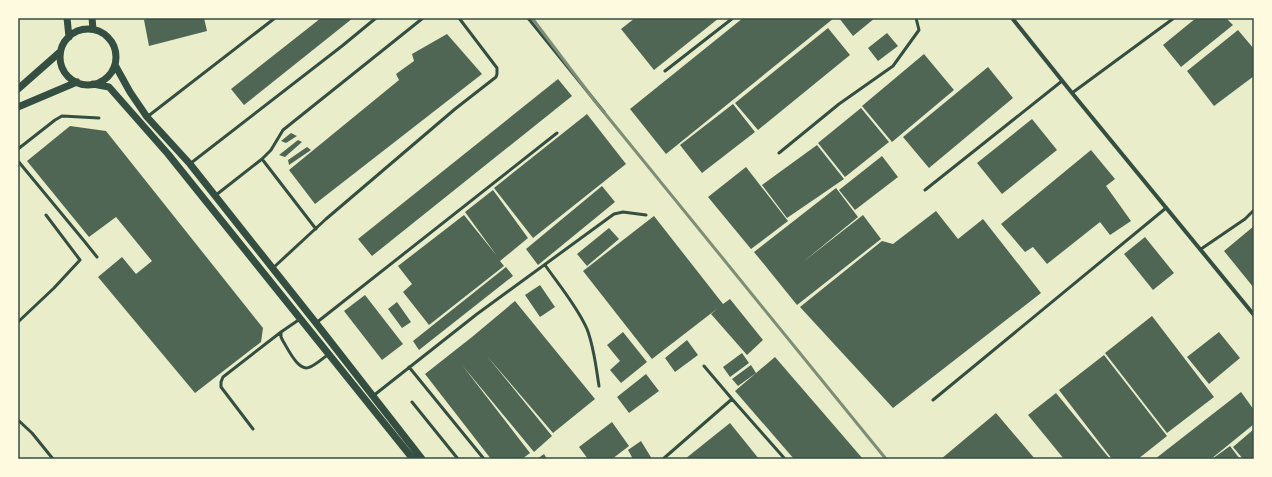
<svg xmlns="http://www.w3.org/2000/svg" width="1272" height="477" viewBox="0 0 1272 477" font-family="Roboto,sans-serif">
  <style>
    .building { fill: #4f6655 }
    .lines { fill: none; stroke-linecap: round; stroke-linejoin: round }
    .service { stroke: #344e41; stroke-width: 3 }
    .minor { stroke: #344e41; stroke-width: 4 }
    .tertiary { stroke: #344e41; stroke-width: 7 }
    .rail { stroke: #7c8e77; stroke-width: 3 }
    .neatline { fill: none; stroke: #344e41; stroke-width: 1.5 }
  </style>
  <rect width="100%" height="100%" fill="#e9edc9"/>
  <path class="building" d="M149 18H204L207 31 149 46 144 20Z
    M321 18H353L244 105 231 89Z
    M635 18H719L654 70 621 29Z
    M743 18H834L666 154 630 109Z
    M839 18H875L853 36Z
    M1196 18H1226L1233 25 1181 67 1163 45Z
    M828 28 850 55 758 130 735 103Z
    M1238 30 1254 49V76L1214 106 1187 71Z
    M887 33 898 46 878 61 868 48Z
    M447 34 482 74 315 204 289 170 399 80 396 74 414 61 412 54Z
    M924 54 954 90 892 142 862 106Z
    M988 67 1013 98 929 168 903 137Z
    M558 79 572 96 372 256 358 239Z
    M733 104 755 132 702 173 680 145Z
    M861 108 889 142 845 177 818 143Z
    M587 114 626 164 533 238 494 188Z
    M1032 119 1057 150 1002 194 977 163Z
    M70 126 106 131 263 328 261 342 195 393 98 277 122 257 136 274 152 261 116 217 89 237 27 161Z
    M291 133 297 136 286 143 281 141Z
    M298 140 302 142 285 157 279 155Z
    M817 145 844 179 787 218 762 185Z
    M307 147 311 150 289 165 288 160Z
    M1091 150 1115 179 1106 186 1131 221 1110 235 1100 222 1047 264 1033 247 1025 252 1001 224Z
    M882 156 898 177 855 210 839 190Z
    M746 167 788 221 751 249 708 197Z
    M602 186 615 202 538 265 526 249Z
    M836 188 858 217 803 262 863 215 881 239 797 305 754 252Z
    M493 190 528 238 500 261 504 266 429 325 403 292 412 284 398 266 464 215 497 256 465 212Z
    M936 211 958 239 983 219 1041 293 893 408 800 307 882 241 893 244Z
    M654 216 723 304 730 299 763 340 747 355 711 314 718 308 652 359 583 271Z
    M1254 226V288L1224 251Z
    M609 228 619 239 587 266 577 254Z
    M1145 237 1174 273 1153 290 1124 254Z
    M506 267 513 276 419 350 413 341Z
    M540 285 555 307 540 317 525 295Z
    M365 295 403 344 382 360 344 311Z
    M515 301 595 399 553 433 487 356 552 436 534 452 462 365 530 453 522 459H491L425 374 472 337Z
    M397 302 411 322 402 328 388 309Z
    M1152 316 1214 397 1167 433 1105 353Z
    M623 332 647 362 621 383 610 370 620 361 607 345Z
    M1219 332 1240 358 1209 384 1187 357Z
    M687 340 698 355 675 372 665 358Z
    M742 353 749 363 730 377 723 367Z
    M1104 355 1167 436 1138 459H1112L1059 390Z
    M775 357 863 459H794L735 391Z
    M751 365 756 373 738 386 732 379Z
    M646 374 659 391 629 413 617 397Z
    M1241 392 1254 410V424L1211 459H1155Z
    M1056 393 1110 459H1064L1028 415Z
    M996 413 1035 459H941Z
    M612 422 629 446 612 459H588L579 447Z
    M730 423 759 459H685Z
    M1254 429V456L1251 459H1243L1233 447Z
    M641 441 652 459H633L628 450Z
    M1230 446 1240 459H1212Z
    M544 454 547 459H537Z"/>
  <g class="lines">
    <path class="service" d="M528 18 604 112
      M665 71 733 18
      M1072 93 1174 18
      M147 117 275 18
      M18 149 55 120 62 116 99 118
      M779 153 839 104 893 66 919 30 916 18
      M262 159 316 229
      M18 161 85 242 97 257
      M191 163 342 46 376 18
      M925 190 1062 81
      M216 195 262 159 271 150 283 130 423 18
      M1201 249 1245 219 1254 210
      M545 265C559 285 577 306 587 329 594 347 596 367 599 386
      M273 268 326 219 455 109 496 77 497 74V68L459 18
      M300 319 281 332V337L283 341C288 349 299 373 310 367 317 364 323 358 329 354
      M18 322 54 288 80 260 46 215
      M316 323 557 133
      M704 366 732 399 785 459
      M409 367 484 459
      M373 396 477 314 614 214 623 212 646 215
      M933 400 1166 208
      M412 402 458 459
      M18 420 32 433 53 459
      M253 429 221 387V382L223 377 281 332
      M663 459 732 399
      M1253 459 1254 458"/>
    <path class="minor" d="M1012 18 1072 93 1254 315"/>
    <path class="tertiary" d="M67 18 69 37
      M92 18 93 29
      M60 57a28 28 0 1 1 56 0a28 28 0 1 1-56 0Z
      M115 65 130 92 147 117 190 164 316 323 422 459
      M93 84 109 87 168 154 413 459
      M18 89 60 52
      M18 107 77 82"/>
    <path class="rail" d="M532 18 594 100 886 459"/>
  </g>
  <rect width="1272" height="477" fill="none" stroke="#fefae0" stroke-width="38"/>
  <rect x="19" y="19" width="1234" height="439" class="neatline"/>
</svg>
